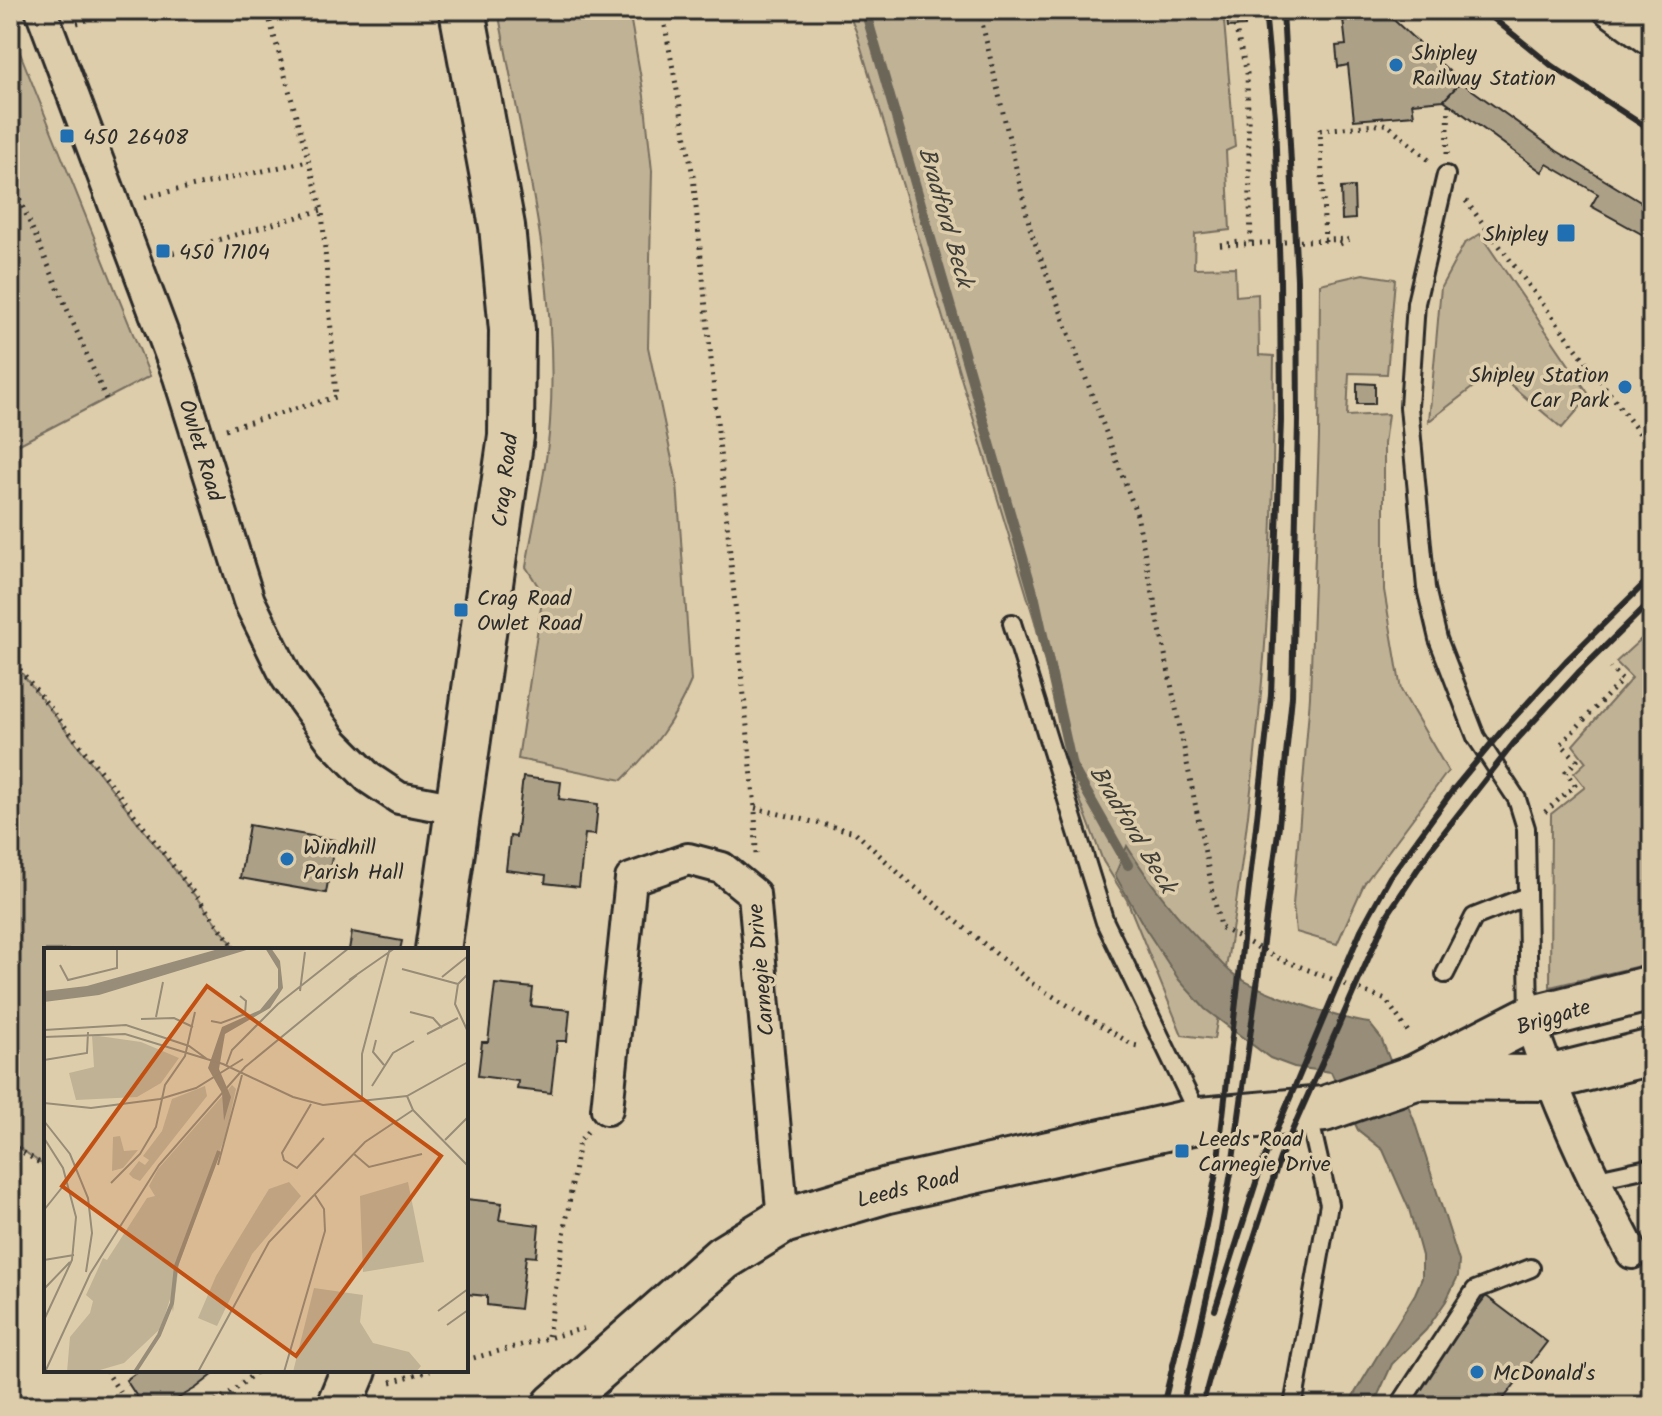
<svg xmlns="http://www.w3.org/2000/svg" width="1662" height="1416" viewBox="0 0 1662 1416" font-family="Kalam,sans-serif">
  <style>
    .green { fill: #c0b295; stroke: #766e60; stroke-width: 2 }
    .water { fill: #978d78; stroke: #6c6659; stroke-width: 2 }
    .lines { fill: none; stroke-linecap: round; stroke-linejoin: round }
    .stream { stroke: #6c6659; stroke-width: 10 }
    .building { fill: #aca087; stroke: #2b2b2b; stroke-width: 2 }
    .service-casing { stroke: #2b2b2b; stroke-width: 22 }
    .minor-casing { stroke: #2b2b2b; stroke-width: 36 }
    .secondary-casing { stroke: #2b2b2b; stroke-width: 50 }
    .primary-casing { stroke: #2b2b2b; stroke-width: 50 }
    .path { stroke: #2b2b2b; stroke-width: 5; stroke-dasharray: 2 6; stroke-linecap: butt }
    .service { stroke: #decdaa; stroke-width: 16 }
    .minor { stroke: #decdaa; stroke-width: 30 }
    .secondary { stroke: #decdaa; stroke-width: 44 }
    .primary { stroke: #decdaa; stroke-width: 44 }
    .rail { stroke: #2b2b2b; stroke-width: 6 }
    .path-bridge { stroke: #2b2b2b; stroke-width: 5; stroke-dasharray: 2 6; stroke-linecap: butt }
    .poi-dot { fill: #1f6fb2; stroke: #decdaa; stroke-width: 3 }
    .labels { text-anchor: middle; stroke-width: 7; stroke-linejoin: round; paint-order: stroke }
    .poi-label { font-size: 22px; fill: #2b2b2b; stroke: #decdaa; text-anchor: start }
    .street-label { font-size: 22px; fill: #2b2b2b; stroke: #decdaa }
    .water-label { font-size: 24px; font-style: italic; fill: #413f3a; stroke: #decdaa }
    .inset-river { fill: none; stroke: #978d78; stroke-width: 4 }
    .inset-road { fill: none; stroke: #968c77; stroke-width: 2 }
    .view { fill: #c25012; fill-opacity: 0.15; stroke: #c25012; stroke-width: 4 }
    .inset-edge { fill: none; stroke: #2b2b2b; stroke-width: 4 }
  </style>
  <rect width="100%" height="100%" fill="#decdaa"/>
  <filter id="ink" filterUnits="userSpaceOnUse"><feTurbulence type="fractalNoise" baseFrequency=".0125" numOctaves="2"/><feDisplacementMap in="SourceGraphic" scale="16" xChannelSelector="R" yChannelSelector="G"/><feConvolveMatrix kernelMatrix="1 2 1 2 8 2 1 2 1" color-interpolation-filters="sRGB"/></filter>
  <g filter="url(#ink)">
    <path class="green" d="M498 10H629L644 96 652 171 648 347 677 483 691 681C674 722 653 749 622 780L518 759 543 594 526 567C534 519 547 470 550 422 560 283 522 146 498 10Z
      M847 10H1223L1235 147 1226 151 1230 230 1195 234 1194 268 1235 267 1236 296 1258 294 1259 355 1274 356C1273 419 1274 482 1271 544 1264 710 1243 876 1214 1039L1182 1035 1127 900 1103 861 1077 792 1035 622 856 31Z
      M10 28 150 376 10 449Z
      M1480 234 1590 396 1562 428 1494 371 1429 421 1441 287 1464 244Z
      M1363 274 1395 279 1387 374 1349 373 1347 416 1388 414 1384 444V590L1401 690 1448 771 1364 884 1337 944 1296 932 1293 905 1310 697 1319 438 1320 284Z
      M1652 629V963L1550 987 1551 814 1585 787 1574 773 1586 762 1573 745 1632 678 1616 662Z
      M10 658 237 950H46V1167L10 1141Z"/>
    <path class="water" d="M1127 846C1151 885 1178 919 1210 951 1217 958 1224 967 1232 973 1255 991 1339 1019 1369 1023L1381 1038 1414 1120 1459 1261 1458 1276 1446 1301 1426 1330 1392 1364 1373 1406H1347L1415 1294 1422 1278V1256L1409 1209 1383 1150 1358 1130 1331 1072 1294 1067 1270 1058 1205 1009 1179 980 1145 928 1115 875Z"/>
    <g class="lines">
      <path class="stream" d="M865 10 1035 599 1072 766 1128 865"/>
    </g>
    <path class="building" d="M1226 10H1244L1245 26 1228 27Z
      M1342 10H1383L1461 82 1444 100 1412 103 1414 115 1354 120 1348 65 1338 67 1336 46 1346 45Z
      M1461 82 1557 151 1652 209V230L1647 237 1591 206 1598 194 1547 164 1542 172 1444 100Z
      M1354 187 1355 219 1342 220 1341 188Z
      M1357 383 1375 384V404H1357Z
      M523 777 561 782 559 799 598 804 595 835 585 834 579 887 545 883 546 875 506 870 510 836 516 837Z
      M249 825 335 840 326 893 240 878Z
      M352 932 402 941 400 950H349Z
      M495 984 533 988 531 1006 570 1010 567 1041H557L551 1093 517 1089 518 1081 478 1076 482 1042H488Z
      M466 1199 502 1203 499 1220 539 1225 536 1257 526 1256 520 1309 487 1305V1296L466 1294Z
      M1486 1296 1547 1342 1498 1406H1411L1407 1402Z
      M140 1370H219L196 1388 165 1406H143L126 1380Z"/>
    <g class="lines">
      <g class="service-casing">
        <path id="service" d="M1446 175 1416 303 1409 407 1426 588 1438 639 1476 737 1517 799 1526 828 1529 1018
          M1012 623 1105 922 1200 1119
          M1445 974 1474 917 1527 896
          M1593 1180 1652 1167
          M1293 1406 1329 1204 1308 1112
          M1399 1406 1475 1290 1531 1268"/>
      </g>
      <g class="minor-casing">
        <path id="minor" d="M41 10 179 377 249 601 287 678 333 742 369 778 399 798 457 809
          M1609 10 1652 41
          M1529 1019C1556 1101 1591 1177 1632 1253
          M607 1109 631 879 688 859 722 868 754 894 783 1221"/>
      </g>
      <g class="secondary-casing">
        <path id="secondary" d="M438 950 511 436 512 330 502 226 462 10
          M339 1406 354 1370"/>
      </g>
      <g class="primary-casing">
        <path id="primary" d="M1418 1077 1548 1078 1652 1052
          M555 1406 723 1258 783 1221 888 1190 1201 1120 1324 1109 1416 1077 1529 1019 1652 988"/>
      </g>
      <path class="path" d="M662 10 693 176 755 808 756 857
        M979 10 1031 232 1137 515 1220 927 1275 957 1386 1000 1411 1036
        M77 23 118 10
        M1235 26 1247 73 1251 244
        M1447 154 1449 103
        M10 177 106 399
        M145 197 308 161
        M1466 201 1652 450
        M1325 242 1320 130 1387 124 1430 161
        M1340 244 1349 239
        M1220 245 1239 242
        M165 255 322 210
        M226 429 336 397 322 210 267 10
        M10 657 120 796 237 950
        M755 808 855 832 905 879 1033 984 1133 1045 1138 1046
        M1545 812 1575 785 1566 772 1577 760 1561 744 1622 680 1610 668
        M10 1144 46 1167
        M548 1336 579 1141 588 1131
        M466 1360 585 1328
        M106 1370 128 1406
        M391 1382 430 1370
        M209 1406 236 1389 258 1370"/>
      <use href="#service" class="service"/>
      <use href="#minor" class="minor"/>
      <use href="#secondary" class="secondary"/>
      <use href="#primary" class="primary"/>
      <path class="rail" d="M1483 10 1552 66 1652 131
        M1215 1310 1262 1164 1361 930 1390 877 1453 790 1500 733 1566 661 1652 576
        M1163 1406 1201 1251 1217 1168 1271 695 1281 421 1280 278 1275 117 1265 10
        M1182 1406 1217 1253 1232 1167 1279 825 1292 696 1298 421 1297 279 1283 10
        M1202 1406 1217 1351 1280 1158 1388 914 1431 849 1513 744 1578 673 1652 600"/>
      <path class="path-bridge" d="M1220 245 1349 239"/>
    </g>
  </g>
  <g class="poi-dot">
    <circle cx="1396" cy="65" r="8"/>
    <rect x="59" y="128" width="16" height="16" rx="4"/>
    <rect x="1556" y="223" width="20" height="20" rx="4"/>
    <rect x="155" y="243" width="16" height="16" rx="4"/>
    <circle cx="1625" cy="387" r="8"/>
    <rect x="453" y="602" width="16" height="16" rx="4"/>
    <circle cx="287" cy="859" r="8"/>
    <rect x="1174" y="1143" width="16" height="16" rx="4"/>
    <circle cx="1477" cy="1372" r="8"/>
  </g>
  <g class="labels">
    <g class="poi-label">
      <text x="1412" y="60">Shipley<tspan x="1412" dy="25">Railway Station</tspan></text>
      <text x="83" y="144">450 26408</text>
      <text x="1548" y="241" text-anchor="end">Shipley</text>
      <text x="179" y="259">450 17104</text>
      <text x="1609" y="382" text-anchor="end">Shipley Station<tspan x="1609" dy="25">Car Park</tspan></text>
      <text x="477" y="605">Crag Road<tspan x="477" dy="25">Owlet Road</tspan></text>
      <text x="303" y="854">Windhill<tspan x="303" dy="25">Parish Hall</tspan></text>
      <text x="1198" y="1146">Leeds Road<tspan x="1198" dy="25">Carnegie Drive</tspan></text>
      <text x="1493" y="1380">McDonald's</text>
    </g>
    <g class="street-label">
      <text transform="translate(202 450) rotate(73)" y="8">Owlet Road</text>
      <text transform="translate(504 480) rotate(-83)" y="8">Crag Road</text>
      <text transform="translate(760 970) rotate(-95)" y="8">Carnegie Drive</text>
      <text transform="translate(1553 1016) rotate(-17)" y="8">Briggate</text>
      <text transform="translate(908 1187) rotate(-14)" y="8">Leeds Road</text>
    </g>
    <g class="water-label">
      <text transform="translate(946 217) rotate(74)" y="8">Bradford Beck</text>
      <text transform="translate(1133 829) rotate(59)" y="8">Bradford Beck</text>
    </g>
  </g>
  <g transform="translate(44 948)">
    <rect width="424" height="424" fill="#decdaa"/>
    <path d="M48 87 97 94 135 110 117 135 93 149 32 152 25 125 50 119ZM188 137 192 141 182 186 135 316 129 364 126 351 117 380 80 415 49 424H23L26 389 46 365 49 353 42 347 59 310 63 312 103 250 111 248 105 238 114 221ZM161 138 163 148 96 233 89 230 85 226 95 213 101 217 105 212 99 208 118 183 128 151ZM76 188 80 203 94 202 79 220 68 223 69 189ZM245 234 257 248 208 306 173 378 154 370 172 328 225 241ZM364 234 380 314 319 324 316 248ZM270 340 319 347 316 374 329 395 365 404 377 418 372 424H249Z" fill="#c0b295"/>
    <path d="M178 0H209L55 47 0 54V43L43 38ZM221 0H227L236 13 239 40 226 60 181 86 175 121 187 149 180 173 178 145 164 120 178 79 216 62 234 40V21Z" fill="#978d78"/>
    <path class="inset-river" d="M91 424 115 387 128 355 132 318 175 203"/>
    <path class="inset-road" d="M16 17 24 32 73 20V0M358 21 414 36M424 26 414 36 411 56 424 84M398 29 424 8M305 32 351 0M256 43 261 4M366 64 389 70 398 80M112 69 119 34M97 71 130 70 149 79M167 73 177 75 201 66 202 53 196 48M0 82 82 77 145 98 163 111M383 86 414 70M0 89 81 86 179 116 249 149 279 157 363 148 424 114M332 92 329 104 340 117M0 112 43 105 44 84M182 118 188 102 234 56 305 0M328 138 349 105 370 93M318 153V106L346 0M0 155 47 160 116 151 152 140 199 111M267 156 238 205 240 212 253 220 280 190M369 162 424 218M0 173 26 206 44 250 48 285 42 324M0 190 19 220 32 269 28 312 0 372M401 192 424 169M310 206 325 219 378 206M174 217 198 127M67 235 96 206 112 179 121 137 141 108 151 64M0 262 24 232M0 312 30 307M0 341 26 314M394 363 424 341M403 377 424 362M1 424 46 326 115 217 201 119 313 27M154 424 225 294 321 194 369 162 363 148M240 424 281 283 280 261 271 247"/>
    <path class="view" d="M163 38 397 208 252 408 18 238Z"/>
    <rect width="424" height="424" class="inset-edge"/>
  </g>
  <rect width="1662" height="1416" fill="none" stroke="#decdaa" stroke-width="40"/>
  <rect x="20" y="20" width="1622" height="1376" fill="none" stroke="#2b2b2b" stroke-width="3" filter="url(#ink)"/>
</svg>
